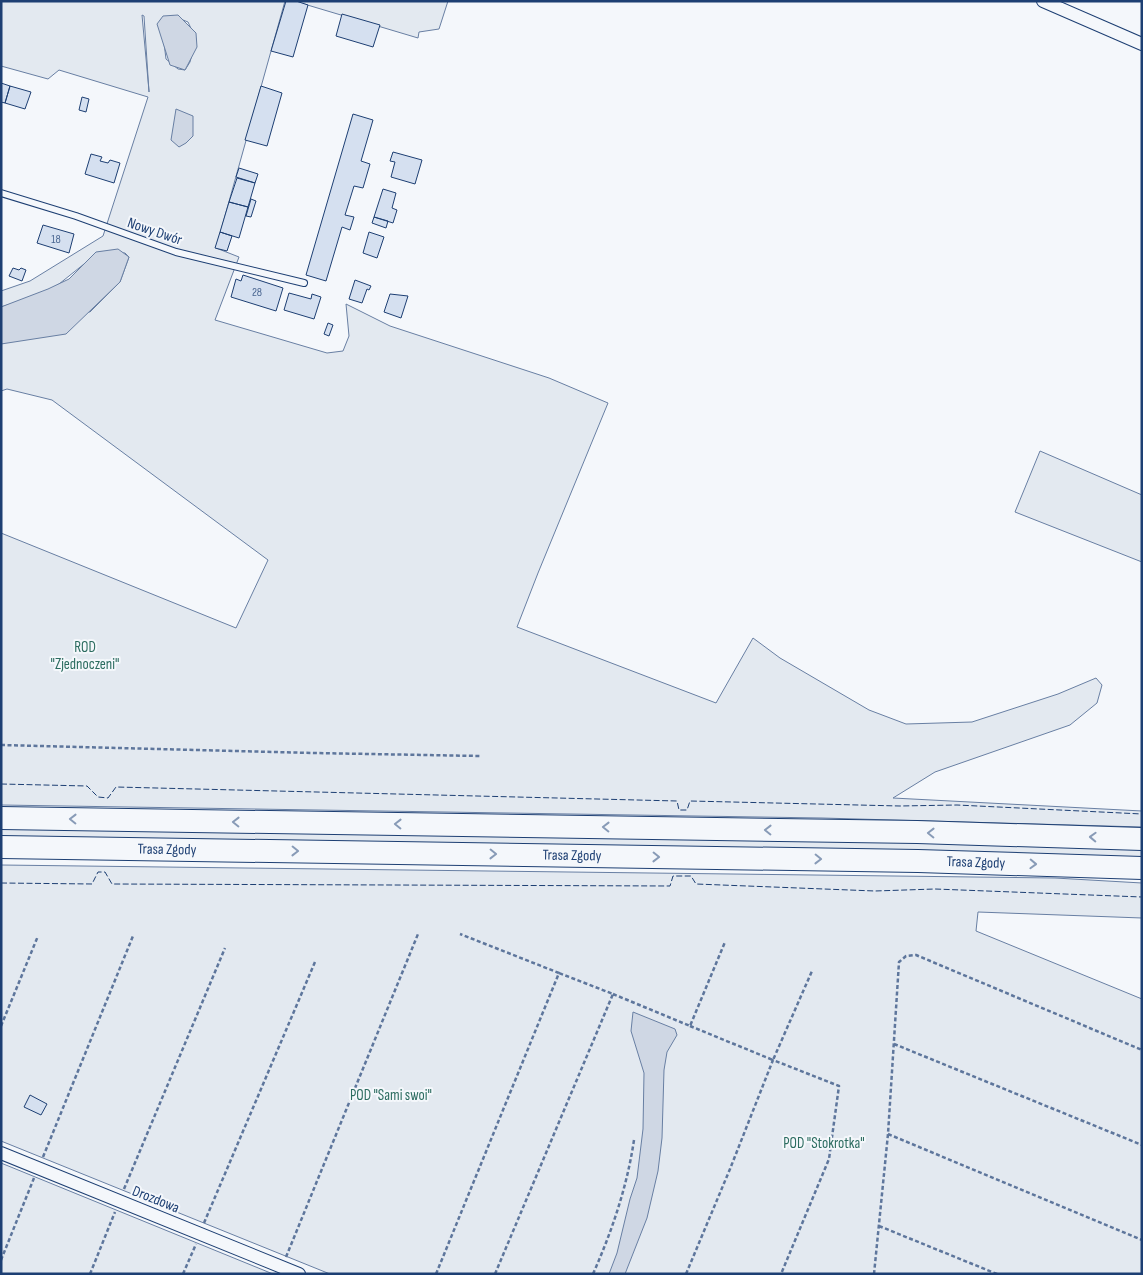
<svg xmlns="http://www.w3.org/2000/svg" width="1143" height="1275" viewBox="0 0 1143 1275" font-family="'Sofia Sans Condensed',sans-serif">
  <style>
    .green { fill: #e3e9f0; stroke: #687fa3; fill-rule: evenodd }
    .water { fill: #cfd7e4; stroke: #687fa3 }
    .building { fill: #d5e0f0; stroke: #1d3f73 }
    .lines { fill: none; stroke-linecap: round; stroke-linejoin: round }
    .service-casing { stroke: #1d3f73; stroke-width: 8 }
    .minor-casing { stroke: #1d3f73; stroke-width: 14 }
    .motorway-casing { stroke: #1d3f73; stroke-width: 24 }
    .path { stroke: #5e769c; stroke-width: 2.5; stroke-dasharray: 4 2.5; stroke-linecap: butt }
    .service { stroke: #f4f7fb; stroke-width: 6 }
    .minor { stroke: #f4f7fb; stroke-width: 12 }
    .motorway { stroke: #f4f7fb; stroke-width: 22 }
    .fence { stroke: #1d3f73; stroke-width: 1; stroke-dasharray: 6 2.5; stroke-linecap: butt }
    .oneway { stroke: #889bb7 }
    .labels { text-anchor: middle; stroke-width: 4; stroke-linejoin: round; paint-order: stroke }
    .number-label { font-size: 12px; fill: #4b6792 }
    .street-label { font-size: 15px; fill: #1d3f73; stroke: #f4f7fb }
    .park-label { font-size: 15px; fill: #2c6c60; stroke: #f4f7fb }
  </style>
  <rect width="100%" height="100%" fill="#f4f7fb"/>
  <path class="green" d="M1 1H285L216 248 239 257 215 320 327 353 343 351 349 336 346 304 390 326 549 378 608 403 538 573 517 627 716 703 753 638 780 658 869 710 906 724 972 722 1058 694 1096 678 1102 685 1097 703 1070 725 935 772 893 798 1142 811V827L822 818 1 805V533L236 628 268 560 52 400 7 389 1 391V321L24 307 90 312 120 282 129 257 125 253 99 252 49 292 1 307V291L30 281 103 236 148 97 59 70 48 79 1 66ZM142 15 144 16 149 92V91ZM173 16 188 22 196 39 190 62 185 70 178 69 166 59 161 19Z
    M294 1H448L439 29 419 32 418 38Z
    M1040 451 1142 495V562L1015 512Z
    M1 826 1142 846V859L1 839Z
    M1 865 1055 878 1142 883V918L978 912 976 931 1142 999V1274H330L1 1141Z
    M1 1163 273 1274H1Z"/>
  <path class="water" d="M178 15 196 33 197 47 185 70 170 65 157 24 163 16Z
    M176 109 193 116V136L186 143 179 147 171 140Z
    M118 249 129 257 120 282 66 334 1 344V307L48 289 69 279 96 252Z
    M633 1012 675 1029 677 1035 667 1052 664 1070 662 1138 658 1171 647 1218 625 1274H609L617 1253 630 1199 637 1178 643 1129 644 1073 631 1031Z"/>
  <path class="building" d="M286 1H296L308 5 293 57 271 51Z
    M342 14 380 25 373 47 336 36Z
    M1 83 10 86 5 103 1 102Z
    M10 86 31 92 25 109 5 103Z
    M261 86 282 93 267 146 245 140Z
    M82 97 89 99 86 112 79 110Z
    M353 114 373 120 361 161 370 164 363 188 354 186 345 215 354 217 350 230 342 227 326 281 306 275Z
    M393 152 422 160 415 184 391 177 395 162 390 161Z
    M91 154 102 157 100 161 108 163 110 160 120 163 114 183 85 174Z
    M239 168 258 174 255 183 236 177Z
    M237 178 255 183 248 207 229 202Z
    M383 189 396 193 392 208 397 210 393 223 374 217Z
    M251 199 256 201 251 217 246 216Z
    M229 202 248 207 239 238 220 232Z
    M374 217 388 221 386 228 372 223Z
    M43 225 74 234 69 253 37 243Z
    M220 232 232 236 227 251 215 248Z
    M369 232 384 237 377 258 363 253Z
    M13 268 19 270 21 268 26 270 22 281 9 276Z
    M243 275 283 288 276 311 231 297 236 279 241 281Z
    M355 280 371 286 369 290 367 289 362 303 349 299Z
    M289 293 311 299 312 294 321 297 314 319 284 310Z
    M390 294 408 296 401 318 384 312Z
    M328 323 333 325 329 336 324 334Z
    M30 1095 47 1104 41 1115 24 1107Z"/>
  <g class="lines">
    <g class="service-casing">
      <path id="service" d="M1 193 76 216 176 252 304 283"/>
    </g>
    <g class="minor-casing">
      <path id="minor" d="M1043 1 1142 44
        M1 1153 299 1274"/>
    </g>
    <g class="motorway-casing">
      <path id="motorway" d="M1 818 917 832 1142 839
        M1 847 918 861 1142 868"/>
    </g>
    <path class="path" d="M1 745 314 753 480 756
      M613 994 690 1026 725 942
      M1 1026 38 936
      M690 1026 773 1060 812 971
      M894 1044 1142 1145
      M888 1134 1142 1240
      M43 1157 133 936
      M124 1189 225 948
      M204 1223 315 962
      M879 1226 997 1274
      M286 1257 418 934
      M1 1260 34 1178
      M90 1274 115 1212
      M183 1274 196 1244
      M436 1274 559 973 460 934
      M495 1274 613 994 559 973
      M593 1274C612 1231 627 1187 634 1140
      M686 1274 730 1169 773 1060 839 1086 829 1159 781 1274
      M874 1274 888 1134 899 962 906 956 916 955 1142 1050"/>
    <use href="#service" class="service"/>
    <use href="#minor" class="minor"/>
    <use href="#motorway" class="motorway"/>
    <path class="fence" d="M1 784 87 786 98 797 108 798 116 787 677 801 679 810H687L690 801 900 806 957 805 1142 814
      M1 883 92 884 98 872H105L112 884 670 886 673 876H691L696 884 875 891 935 889 1142 897"/>
  </g>
  <defs><path id="oneway-chevron" d="M-2-3.5L2.5 0L-2 3.5" fill="none" stroke-width="1.6" stroke-linecap="round" stroke-linejoin="round" transform="scale(1.25)"/></defs>
  <g class="oneway">
    <use href="#oneway-chevron" transform="translate(73 819) rotate(-179)"/>
    <use href="#oneway-chevron" transform="translate(236 822) rotate(-179)"/>
    <use href="#oneway-chevron" transform="translate(398 824) rotate(-179)"/>
    <use href="#oneway-chevron" transform="translate(606 827) rotate(-179)"/>
    <use href="#oneway-chevron" transform="translate(768 830) rotate(-179)"/>
    <use href="#oneway-chevron" transform="translate(931 833) rotate(-179)"/>
    <use href="#oneway-chevron" transform="translate(1093 837) rotate(-178)"/>
    <use href="#oneway-chevron" transform="translate(295 851) rotate(1)"/>
    <use href="#oneway-chevron" transform="translate(493 854) rotate(1)"/>
    <use href="#oneway-chevron" transform="translate(656 857) rotate(1)"/>
    <use href="#oneway-chevron" transform="translate(818 859) rotate(1)"/>
    <use href="#oneway-chevron" transform="translate(1033 864) rotate(2)"/>
  </g>
  <g class="labels">
    <g class="number-label">
      <text x="56" y="243">18</text>
      <text x="257" y="296">28</text>
    </g>
    <g class="street-label">
      <text transform="translate(155 231) rotate(19)" y="5">Nowy Dwór</text>
      <text transform="translate(167 849) rotate(1)" y="5">Trasa Zgody</text>
      <text transform="translate(572 855) rotate(1)" y="5">Trasa Zgody</text>
      <text transform="translate(976 862) rotate(2)" y="5">Trasa Zgody</text>
      <text transform="translate(156 1199) rotate(22)" y="5">Drozdowa</text>
    </g>
    <g class="park-label">
      <text x="85" y="652">ROD<tspan x="85" dy="17">"Zjednoczeni"</tspan></text>
      <text x="391" y="1100">POD "Sami swoi"</text>
      <text x="824" y="1148">POD "Stokrotka"</text>
    </g>
  </g>
  <rect width="1143" height="1275" fill="none" stroke="#1d3f73" stroke-width="5"/>
</svg>
